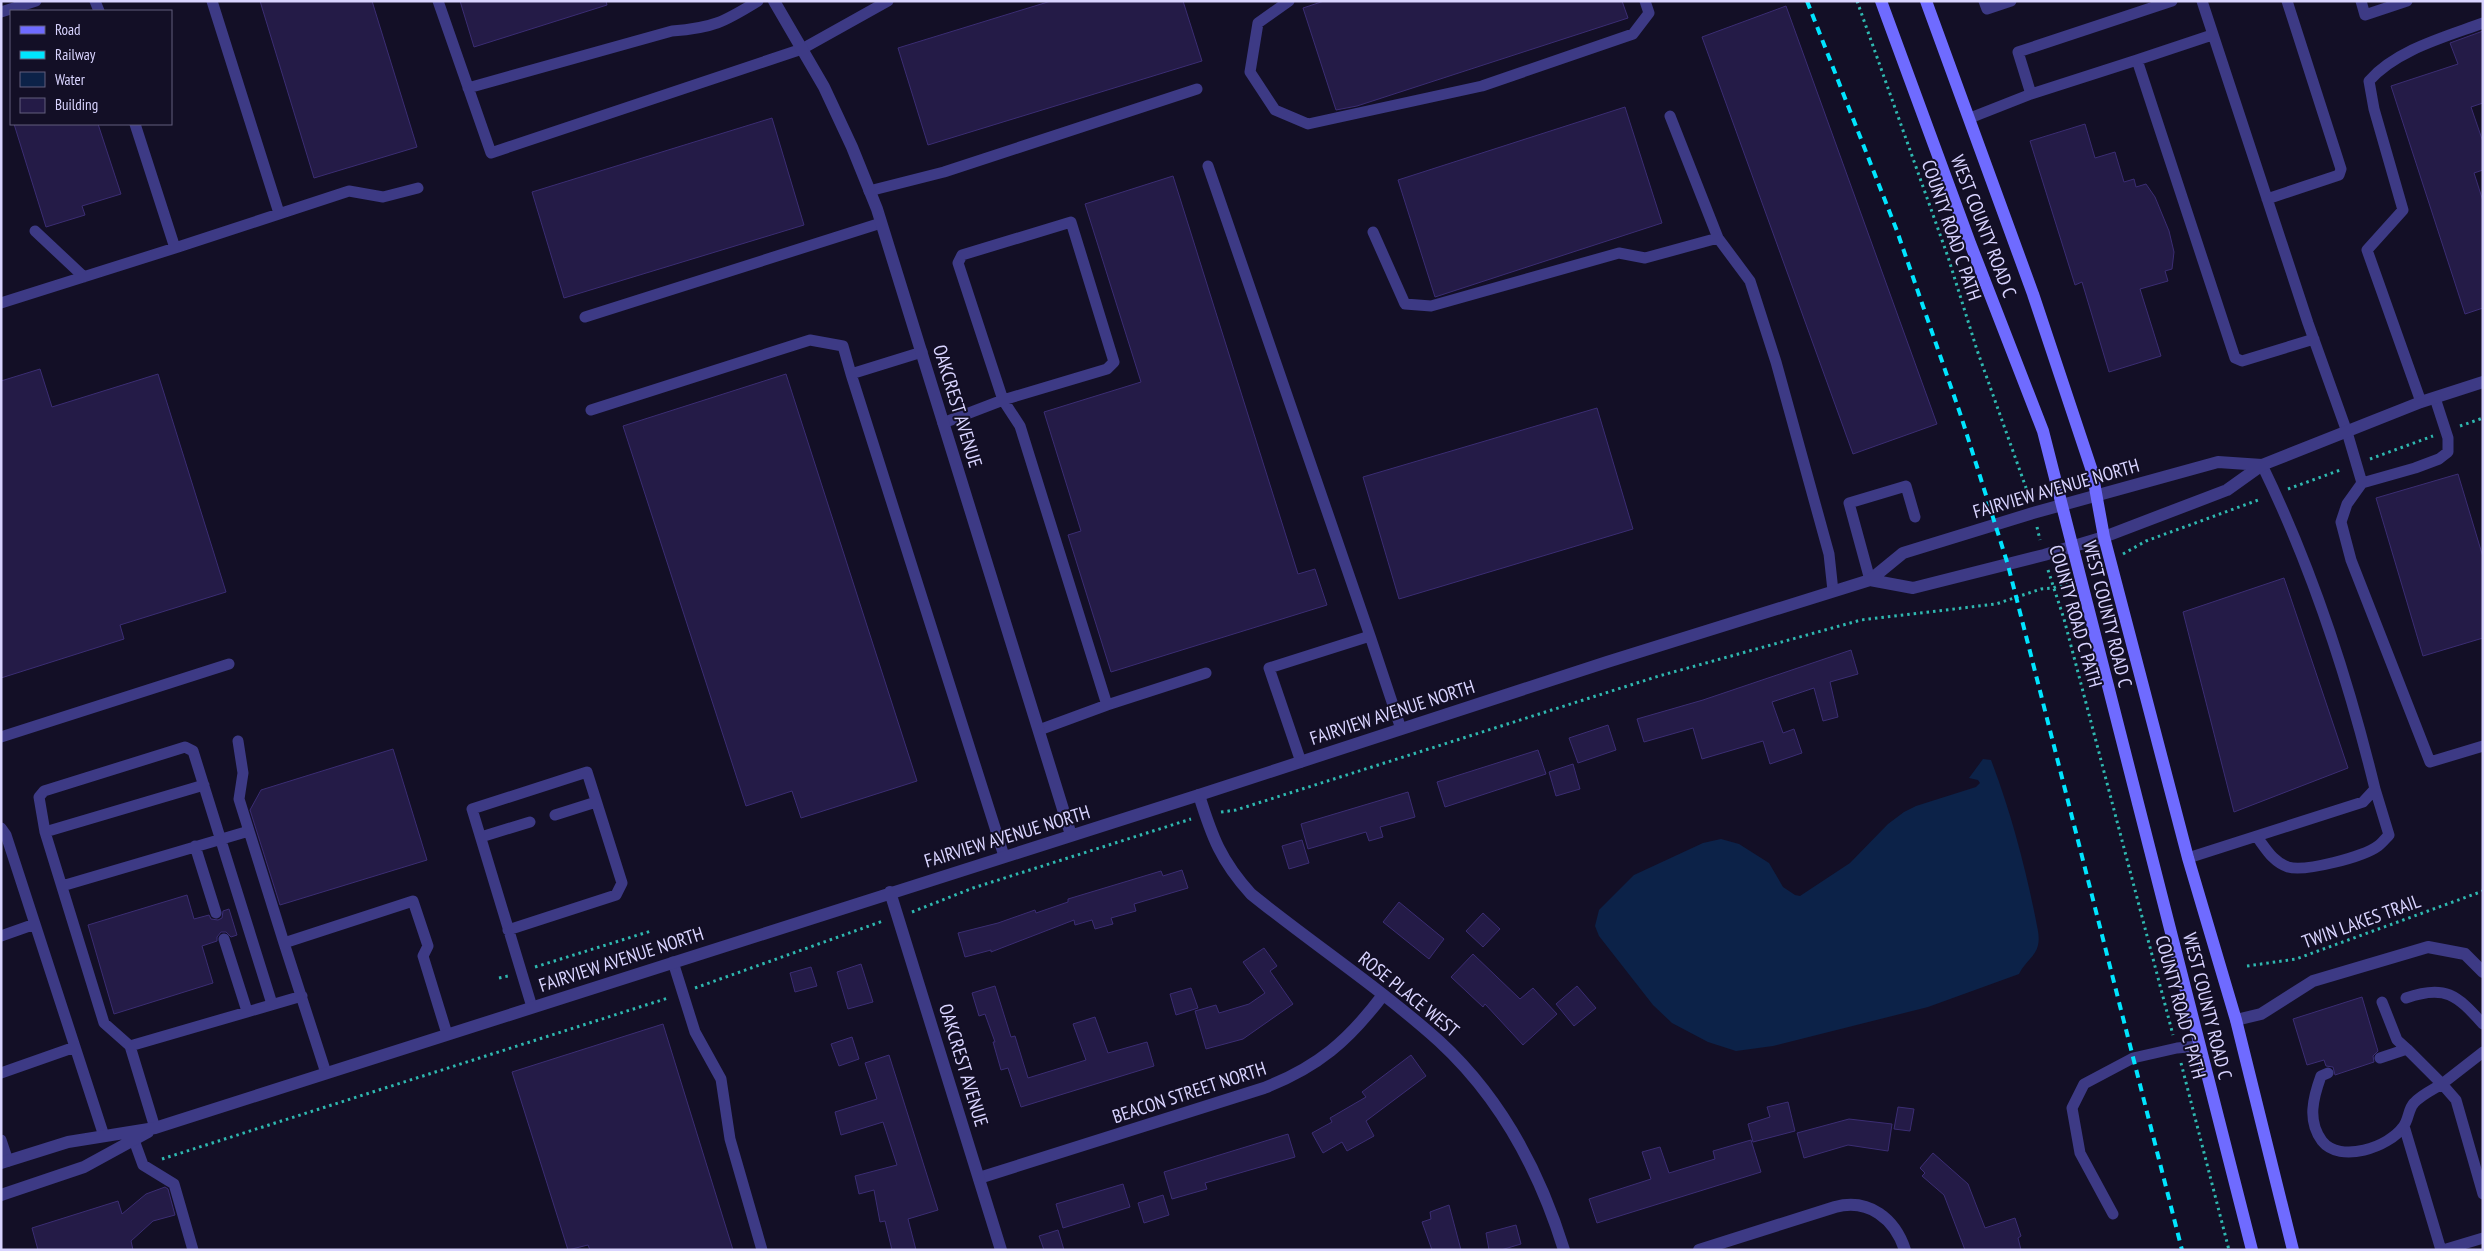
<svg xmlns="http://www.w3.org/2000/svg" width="2484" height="1251" viewBox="0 0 2484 1251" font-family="'PT Sans Narrow',sans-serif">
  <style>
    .water { fill: #0c2248 }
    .building { fill: #241b47; stroke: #3b2d73 }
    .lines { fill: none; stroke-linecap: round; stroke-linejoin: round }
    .path { stroke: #2fb8b0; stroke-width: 3; stroke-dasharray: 2.5 4; stroke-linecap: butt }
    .service { stroke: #3d3a85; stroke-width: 11 }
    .minor { stroke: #3d3a85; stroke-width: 12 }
    .tertiary { stroke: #3d3a85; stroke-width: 12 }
    .secondary { stroke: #6f6bff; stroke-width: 12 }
    .rail { stroke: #00e5ff; stroke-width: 4; stroke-dasharray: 8 6; stroke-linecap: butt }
    .labels { text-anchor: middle; stroke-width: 4; stroke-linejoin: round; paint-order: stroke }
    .street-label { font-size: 19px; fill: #d9d4ff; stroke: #130f26 }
  </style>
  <rect width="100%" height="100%" fill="#130f26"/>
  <path class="water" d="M1983 759 1991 760C2012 815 2027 873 2038 931 2042 955 2028 956 2019 974L1928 1007 1773 1046 1736 1051 1708 1042 1672 1023 1653 1005 1599 936 1595 926 1599 910 1634 875 1703 843 1721 839 1739 844 1769 863 1783 887 1795 895 1800 896 1850 863 1888 824 1904 812 1916 806 1976 787 1980 783 1978 780 1969 778Z"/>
  <path class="building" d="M260 1H372L417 147 314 178Z
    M460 1H606L607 5 474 47Z
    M1051 1H1183L1202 61 928 145 898 48Z
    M1324 1H1622L1628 18 1357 106 1336 110 1303 8Z
    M1786 6 1937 424 1853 454 1702 37Z
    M2483 31V103L2471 107 2483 142V170L2474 173 2483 201V308L2465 314 2391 86 2458 64 2450 43Z
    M1625 107 1662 223 1435 297 1398 180Z
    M772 118 804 225 564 298 532 192Z
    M14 124H98L121 194 82 206 85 215 46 227Z
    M2085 124 2095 158 2115 152 2124 182 2134 179 2136 187 2146 184 2155 197 2169 231 2174 252 2172 269 2165 271 2168 281 2140 289 2161 356 2109 372 2082 282 2075 285 2030 141Z
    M1173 176 1298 574 1315 569 1327 605 1111 672 1068 535 1081 531 1044 412 1141 382 1085 204Z
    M40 369 52 407 158 374 226 592 120 625 124 639 1 678V381Z
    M786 374 917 781 801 818 792 791 746 806 623 426Z
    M1597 408 1633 529 1399 599 1363 477Z
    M2458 474 2483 557V638L2423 656 2376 498Z
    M2284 578 2348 768 2234 812 2183 612Z
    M1851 650 1858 674 1830 682 1838 717 1823 721 1814 688 1772 702 1783 733 1794 729 1802 753 1770 764 1763 741 1702 759 1693 728 1644 742 1637 719 1703 700Z
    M1608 725 1616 750 1578 763 1569 738Z
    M393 749 427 860 280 905 250 810 261 790Z
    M1538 750 1546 774 1445 807 1437 782Z
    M1573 764 1580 789 1556 796 1549 772Z
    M1408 792 1415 817 1380 827 1383 837 1369 841 1366 832 1308 849 1301 824Z
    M1302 840 1309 863 1289 869 1282 846Z
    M1182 870 1188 888 1134 904 1136 911 1111 918 1113 924 1095 929 1092 920 1075 925 1074 920 991 952V950L965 957 958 933 998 923 1035 910 1036 913 1068 902V899L1161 871 1163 876Z
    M187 895 194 919 209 915 211 919 218 920 222 918 223 911 229 909 237 935 231 937 226 932H221L217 937V941L202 946 213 983 114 1014 88 925Z
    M1399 902 1444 939 1429 959 1383 922Z
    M1483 913 1500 929 1483 947 1466 931Z
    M1264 948 1277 966 1270 971 1293 1004 1243 1039 1206 1049 1195 1011 1216 1005 1219 1013 1249 1004 1265 993 1243 962Z
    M1473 954 1520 999 1533 988 1557 1014 1523 1045 1485 1004 1483 1007 1451 977Z
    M861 964 873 1002 848 1009 837 972Z
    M811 967 817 986 795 992 790 973Z
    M995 986 1011 1037 1015 1036 1028 1078 1086 1060 1073 1024 1095 1017 1108 1053 1147 1042 1154 1066 1021 1107 1008 1068 1001 1070 993 1042H995L985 1014 979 1016 972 993Z
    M1577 986 1596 1008 1574 1026 1556 1004Z
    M1191 988 1198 1008 1176 1015 1170 994Z
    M2362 997 2378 1051 2373 1056 2374 1062 2335 1075 2333 1067 2326 1066 2324 1060 2307 1065 2293 1019Z
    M663 1024 733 1250H590L588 1245 568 1250 512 1072Z
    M852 1037 859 1059 839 1066 831 1044Z
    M889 1055 938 1210 908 1219 916 1250H892L885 1221 880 1222 874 1190 859 1194 855 1176 897 1165 883 1122 841 1135 835 1112 877 1099 865 1063Z
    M1411 1055 1426 1076 1366 1121 1374 1136 1347 1151 1342 1142 1323 1153 1312 1133 1332 1122 1330 1118 1366 1097 1362 1092Z
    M1788 1102 1795 1131 1753 1142 1748 1124 1770 1117 1767 1107Z
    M1898 1107 1914 1109 1910 1131 1894 1129Z
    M1849 1119 1892 1124 1888 1151 1848 1145 1804 1158 1797 1133Z
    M1288 1134 1295 1157 1205 1183 1207 1189 1172 1199 1164 1172Z
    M1751 1140 1761 1172 1597 1223 1589 1199 1651 1179 1642 1152 1660 1147 1669 1173 1715 1159 1713 1151Z
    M1933 1153 1968 1184 1985 1228 2015 1218 2021 1236 2018 1238 2021 1250H1965L1944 1195 1922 1176 1925 1173 1920 1168Z
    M1123 1184 1130 1207 1063 1228 1056 1204Z
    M165 1187 168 1189 175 1215 153 1221 131 1241 133 1250H38L32 1228 118 1201 122 1214 146 1194Z
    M1163 1195 1169 1215 1144 1223 1138 1203Z
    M1449 1205 1461 1250H1432L1422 1222 1431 1219 1430 1212Z
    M1516 1225 1521 1244 1501 1250H1489L1486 1233Z
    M1058 1230 1064 1250H1044L1039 1236Z"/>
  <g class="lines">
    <path class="path" d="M1857 1 1948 257 1977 350 2030 499
      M2460 426 2483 418
      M2370 459 2433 436
      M2288 489 2343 469
      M2037 527 2040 540
      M2123 554 2146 541 2261 499
      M2048 570 2064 619 2173 1035
      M1221 812 1236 810 1659 676 1861 620 1996 604 2041 589 2053 588 2067 582
      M912 912 973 888 1191 819
      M2247 966 2296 959 2483 891
      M535 967 651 931
      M499 978 508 976
      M695 988 883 921
      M2181 1063 2229 1250
      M162 1159 668 998"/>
    <path class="service" d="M95 1 99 11
      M212 1 279 213
      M438 1 491 153 802 49 888 1
      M1289 1 1258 23 1250 72 1275 110 1308 124 1482 86 1633 34 1649 13 1645 1
      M1984 1 1987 9 2011 1
      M2202 1 2308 323 2347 432 2362 483
      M2361 1 2365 15 2407 1
      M1 12 36 1
      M2212 35 2137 60 2235 358 2242 361 2314 339
      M468 88 672 31C713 28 724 22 758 1
      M2031 94 2137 60
      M1670 116 1718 238 1750 281 1776 362 1829 554 1833 591
      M1970 118 2031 94 2018 52 2172 1
      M1208 166 1370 636
      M869 191 944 172 1197 89
      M2267 199 2339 175 2341 169 2287 1
      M35 231 84 277
      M1373 232 1405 304 1431 306 1619 253 1645 258 1718 238
      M175 248 349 191 383 197 418 188
      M1 303 175 248 135 124
      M585 317 881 223
      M851 374 1004 856
      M2435 398 2448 438V452L2439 459 2415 468 2362 483 2347 504 2341 522 2351 560 2430 762 2483 746
      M2421 402 2367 250 2403 210 2374 109 2369 81C2396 50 2445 37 2483 23
      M591 410 810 340 843 346 851 374 922 352
      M943 423 1003 400 958 263 962 255 1071 222 1114 362 1107 369 1003 400 1020 426 1107 705 1039 730
      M1870 580 1849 503 1906 486 1915 517
      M1107 705 1206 673
      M1 737 229 664
      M238 741 243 773 239 799 284 943
      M1301 762 1269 668 1370 636 1401 729
      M555 815 596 802
      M1 828 6 835 104 1136
      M45 832 204 785
      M481 837 530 822
      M2257 837C2266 849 2273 862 2288 867 2305 872 2363 857 2378 846 2382 843 2386 838 2389 835L2375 789
      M195 846 216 913
      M2188 858 2363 802 2375 789C2348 678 2312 568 2262 465
      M62 886 249 831
      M508 930 616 895 622 883 587 772 472 809 532 1007
      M1 936 35 924
      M224 939 247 1011
      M673 962 695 1032 721 1079 730 1139 762 1250
      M2406 998C2445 984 2457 995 2483 1024
      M2382 1002 2397 1040 2407 1049
      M130 1046 302 996
      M2380 1058 2407 1049 2442 1084 2483 1052
      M1 1073 75 1047
      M326 1073 284 943 413 901 428 946 423 956 447 1034
      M2328 1073 2321 1076C2313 1098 2307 1121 2322 1141 2340 1164 2389 1147 2403 1127 2409 1120 2408 1109 2414 1103 2421 1095 2434 1089 2442 1084L2456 1100 2483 1194
      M2404 1126 2441 1250
      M155 1128 130 1046 104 1023 45 832 39 797 44 791 185 747 193 751 272 1004
      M131 1132 143 1165 174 1184 193 1250
      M1 1140 8 1161
      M2113 1214 2080 1153 2072 1108 2084 1084 2133 1058 2177 1048 2199 1046
      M2443 1250 2483 1238"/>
    <path class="minor" d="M1199 795C1212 837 1221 861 1251 894 1313 944 1380 988 1439 1041 1500 1097 1540 1172 1564 1250
      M2236 1020 2261 1014 2313 981 2428 947 2465 954 2483 972
      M979 1178 1264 1088C1318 1067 1348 1041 1383 995
      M1699 1250 1835 1207C1869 1198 1895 1219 1905 1250"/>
    <path class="tertiary" d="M774 1 824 87 852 147 877 209 1071 835
      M1870 580 1913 588 2044 555 2104 537 2227 490 2262 465 2421 402 2483 382
      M890 892 1001 1250
      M1 1163 68 1142 155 1128 1199 795 1607 662 1870 580 1903 553 2033 513 2218 462 2262 465
      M1 1195 84 1167 148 1132"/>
    <path class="secondary" d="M1881 1 1970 243 2043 431 2252 1250
      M1926 1 2033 294 2092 471 2104 537 2188 858 2236 1020 2293 1250"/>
    <path class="rail" d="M1807 1 1897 231 1961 416 2008 565 2182 1250"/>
  </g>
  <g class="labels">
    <g class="street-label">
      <text transform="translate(1984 226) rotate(69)" y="7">WEST COUNTY ROAD C</text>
      <text transform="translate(1952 230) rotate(71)" y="7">COUNTY ROAD C PATH</text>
      <text transform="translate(958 406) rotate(73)" y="7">OAKCREST AVENUE</text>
      <text transform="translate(2056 488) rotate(-16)" y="7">FAIRVIEW AVENUE NORTH</text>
      <text transform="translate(2108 614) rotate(76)" y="7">WEST COUNTY ROAD C</text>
      <text transform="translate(2076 616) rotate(74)" y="7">COUNTY ROAD C PATH</text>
      <text transform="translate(1392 712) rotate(-18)" y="7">FAIRVIEW AVENUE NORTH</text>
      <text transform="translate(1007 836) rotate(-17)" y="7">FAIRVIEW AVENUE NORTH</text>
      <text transform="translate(2361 921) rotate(-20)" y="7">TWIN LAKES TRAIL</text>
      <text transform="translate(621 959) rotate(-18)" y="7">FAIRVIEW AVENUE NORTH</text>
      <text transform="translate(1409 994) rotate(39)" y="7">ROSE PLACE WEST</text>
      <text transform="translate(2208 1006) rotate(76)" y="7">WEST COUNTY ROAD C</text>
      <text transform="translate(2181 1007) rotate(75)" y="7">COUNTY ROAD C PATH</text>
      <text transform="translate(964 1065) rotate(73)" y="7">OAKCREST AVENUE</text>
      <text transform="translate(1189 1092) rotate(-18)" y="7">BEACON STREET NORTH</text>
    </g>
  </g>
  <rect width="2484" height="1251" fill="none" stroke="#d9d4ff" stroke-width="5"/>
  <rect x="10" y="10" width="162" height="115" fill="#130f26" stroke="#625e7d"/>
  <rect x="20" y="26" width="25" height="8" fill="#6f6bff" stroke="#625e7d"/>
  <text x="55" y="35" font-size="15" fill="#d9d4ff">Road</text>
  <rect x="20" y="51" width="25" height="8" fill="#00e5ff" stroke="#625e7d"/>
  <text x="55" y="60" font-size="15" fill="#d9d4ff">Railway</text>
  <rect x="20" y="72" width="25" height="15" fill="#0c2248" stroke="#625e7d"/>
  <text x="55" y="85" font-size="15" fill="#d9d4ff">Water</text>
  <rect x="20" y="98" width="25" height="15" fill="#241b47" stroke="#625e7d"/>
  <text x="55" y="110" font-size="15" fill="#d9d4ff">Building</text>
</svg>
